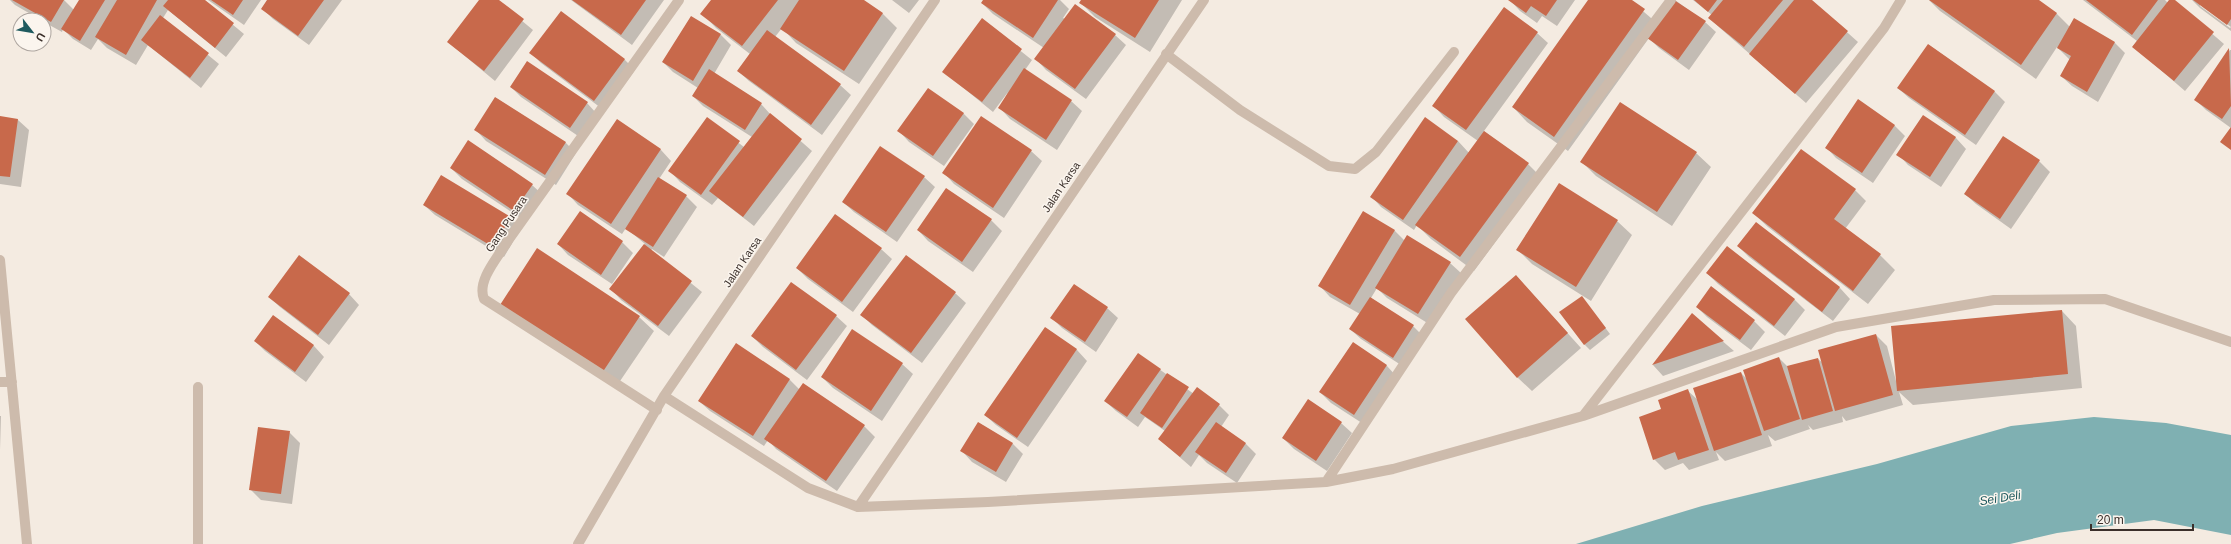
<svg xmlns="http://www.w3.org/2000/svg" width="2231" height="544" viewBox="0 0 2231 544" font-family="Helvetica,sans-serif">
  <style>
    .water { fill: #7fb0b2 }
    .shadow { fill: #0003 }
    .building { fill: #c8694b }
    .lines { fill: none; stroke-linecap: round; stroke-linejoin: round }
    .lane { stroke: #cdbbac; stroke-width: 10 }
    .street { stroke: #cdbbac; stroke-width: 10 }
    .labels { text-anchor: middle; stroke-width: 3; stroke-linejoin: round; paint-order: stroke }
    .street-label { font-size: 11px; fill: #3b302b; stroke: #fbf5ee }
    .water-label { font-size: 12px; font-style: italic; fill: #1f5a5e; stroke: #fbf5ee }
  </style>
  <rect width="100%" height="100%" fill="#f4ebe1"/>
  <path class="water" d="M2094 417 2166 423 2231 435V535L2154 520 2057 533 2010 544H1576L1702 506 1877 464 2011 426Z"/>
  <path class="shadow" d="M10 0H64L74 10 80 0H203L244 34 226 57 168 10 163 18 219 64 201 88 148 45 136 65 107 48 98 39 91 50 73 39 63 29 62 32 44 22V20H41L15 5Z
    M208 0H261L244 25Z
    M268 0H342L309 45 273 19 262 8Z
    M480 0H497L533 30 495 81 448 42Z
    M571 0H664L632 45Z
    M712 0H862L882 13 897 28 859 84 796 43 782 28 775 37 840 85 851 95 822 135 749 81 738 71 750 54 716 28 702 13Z
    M892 0H919L909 13Z
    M984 0H1060L1069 9 1063 18 1065 19 1115 35 1126 45 1086 99 1046 70 1036 59 1044 48 993 14 982 3Z
    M1082 0H1182L1150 52 1095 17 1081 3Z
    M1510 0H1575L1557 26 1542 16 1537 23 1520 11Z
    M1589 0H1630L1658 24 1675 0 1705 22 1716 32 1689 70 1659 48 1649 38 1568 151 1527 122 1513 107Z
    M1693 0H1811L1858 42 1806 103 1720 28 1710 18 1712 15Z
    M1929 0H2037L2057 14 2070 27 2074 20 2115 43 2125 53 2098 102 2072 86 2061 76 2070 60 2057 47 2036 79 1940 11Z
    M2083 0H2165L2168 3 2173 0 2224 44 2185 91 2133 46 2137 41Z
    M2192 0H2231V27L2200 4V6L2230 28 2231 27V31L2200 8Z
    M561 12 625 60 635 70 605 111 541 63 531 53Z
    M691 17 721 35 731 45 714 74 761 104 771 115 812 151 754 226 718 198 712 205 680 182 670 171 707 119 744 147 752 137 703 106 693 96 698 88 673 72 663 62Z
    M982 20 1032 60 1025 70 1071 101 1082 111 1057 150 1010 119 1000 108 1008 92 993 112 944 72Z
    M1537 33 1548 43 1484 131 1528 164 1542 178 1474 271 1431 239 1417 225 1414 230 1381 207 1371 196 1458 141 1469 153 1478 141 1444 117 1434 106Z
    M1929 45 1995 92 2005 102 1976 145 1909 98 1898 88Z
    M2230 50H2231V128L2206 110 2196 100Z
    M511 87 587 103 597 114 581 138 521 97Z
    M496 98 566 143 576 153 556 185 486 141 476 130Z
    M1858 101 1895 126 1905 136 1873 183 1836 158 1826 147Z
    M963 113 974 124 944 166 909 142 899 131Z
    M1923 116 1956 138 1966 149 1941 187 1908 165 1898 154Z
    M0 117 18 120 29 130 21 187 0 184Z
    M617 120 661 150 671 161 659 179 686 196 697 207 664 257 652 249 651 251 702 292 669 336 621 300 611 289 645 244 626 228 622 234 578 205 568 194Z
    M1031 151 1042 161 1004 218 954 184 944 173Z
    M1696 153 1711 167 1672 226 1596 176 1582 162Z
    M2039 161 2050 172 2011 229 1976 204 1965 194Z
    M451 168 532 185 543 195 525 221 462 179Z
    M924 177 935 187 897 242 854 212 843 202Z
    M946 189 991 220 1002 231 973 272 928 241 918 230Z
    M1855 190 1866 201 1845 229 1880 255 1895 270 1868 304 1768 227 1753 213Z
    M424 205 510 218 521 228 504 257 435 215Z
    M580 213 622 242 633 253 612 284 568 255 558 244Z
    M1364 213 1395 231 1405 241 1450 263 1461 273 1429 324 1387 298 1377 288 1371 298 1413 326 1424 337 1404 367 1361 339 1350 329 1360 314 1330 297 1320 286Z
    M1617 221 1632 235 1591 301 1532 264 1518 250Z
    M1756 223 1840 288 1850 299 1833 321 1749 257 1738 246Z
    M881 249 892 259 853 312 808 279 797 268Z
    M1707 273 1794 299 1805 310 1785 336 1718 284Z
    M1516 276 1581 348 1532 391 1517 377Z
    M955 293 966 303 922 363 872 325 862 315Z
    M349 294 359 305 329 345 280 307 269 297Z
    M1582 297 1610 334 1590 350 1584 344Z
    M1697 307 1754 321 1765 332 1751 350 1707 317Z
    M1107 308 1118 318 1096 352 1062 328 1052 318Z
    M2062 311 2076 326 2082 388 1913 405 1899 392 1903 405 1846 421 1842 416 1843 422 1813 430 1808 425 1810 429 1775 441 1768 435 1772 446 1725 461 1716 452 1719 460 1689 470 1683 463 1665 470 1654 459 1662 410 1688 391 1698 400 1741 373 1747 379 1779 358 1788 367 1818 359 1823 363 1876 335 1887 346 1896 381Z
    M1692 315 1734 351 1663 376 1653 365Z
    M273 316 314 346 324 357 306 382 265 351 255 341Z
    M836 316 847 326 807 380 763 347 752 336Z
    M639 317 654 331 616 387 515 319Z
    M1046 328 1077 350 1087 361 1028 447 996 425 985 415Z
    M1353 343 1387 366 1397 377 1365 425 1331 403 1320 392Z
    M736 345 790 380 800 390 864 426 875 437 837 491 776 449 768 440 764 446 710 411 699 401Z
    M1138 354 1194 394 1219 405 1229 415 1221 427 1246 444 1256 454 1237 483 1207 463 1199 455 1191 467 1159 439 1165 431 1145 417 1138 427 1116 411 1105 401Z
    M902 364 913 374 882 421 833 388 822 377Z
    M0 416H1L0 450Z
    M979 423 1013 444 1023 454 1006 482 972 462 962 451Z
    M1341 423 1352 433 1327 471 1294 449 1283 438Z
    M289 432 300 443 292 504 261 500 250 489Z"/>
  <path class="building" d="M12 0H64L51 22Z
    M79 0H105L80 41 61 29Z
    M117 0H157L126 55 95 37Z
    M168 0H205L234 23 215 48 163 6Z
    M211 0H243L233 15Z
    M267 0H324L298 36 261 9Z
    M479 0H499L524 19 484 71 447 42Z
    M572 0H646L621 35Z
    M711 0H778L742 46 700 14Z
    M799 0H864L883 13 844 71 780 29Z
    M983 0H1058L1033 38 981 3Z
    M1081 0H1159L1135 38 1079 3Z
    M1508 0H1557L1546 16 1531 6 1526 13Z
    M1588 0H1632L1645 9 1554 137 1512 107Z
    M1674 0 1706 21 1678 60 1647 38Z
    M1694 0H1717L1708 12Z
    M1723 0H1783L1744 47 1708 18Z
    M1794 0H1812L1848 31 1795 94 1749 54Z
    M1929 0H2039L2057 13 2021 65Z
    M2086 0H2158L2132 35Z
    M2169 0H2175L2214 32 2174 81 2132 47Z
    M2193 0H2231V19L2227 25Z
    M1075 4 1116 34 1075 89 1034 59Z
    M1504 7 1538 32 1466 130 1432 106Z
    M561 11 625 59 594 101 529 53Z
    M160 15 209 53 190 78 141 40Z
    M691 16 721 34 693 81 662 62Z
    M982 18 1022 49 982 102 942 72Z
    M2074 18 2115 42 2087 92 2060 76 2071 56 2057 48Z
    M767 30 841 84 811 125 737 71Z
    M1928 44 1995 91 1965 135 1897 88Z
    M2229 48 2231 106 2222 119 2194 100Z
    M527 61 588 102 570 128 510 87Z
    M1024 68 1072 100 1046 140 998 108Z
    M709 69 762 103 745 130 692 96Z
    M928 88 964 113 933 156 897 131Z
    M495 97 566 142 545 175 474 130Z
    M1858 99 1895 125 1862 173 1825 148Z
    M1620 102 1697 152 1657 212 1580 162Z
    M770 113 802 139 743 217 709 191Z
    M1923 115 1956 137 1930 177 1896 155Z
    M0 116 18 119 10 177 0 176Z
    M981 116 1032 150 993 208 942 173Z
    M707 117 740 141 701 195 668 171Z
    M1425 117 1458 141 1403 220 1370 197Z
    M617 119 661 149 611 224 566 194Z
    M2231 127V150L2220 142Z
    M1484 131 1529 163 1460 257 1415 225Z
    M2003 136 2040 160 2000 219 1964 194Z
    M468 140 533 184 514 211 450 168Z
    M880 146 925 176 886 232 842 202Z
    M1801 149 1856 189 1834 219 1881 254 1853 291 1752 213Z
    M441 175 511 217 493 247 423 205Z
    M658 177 687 195 653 247 625 229Z
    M1559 183 1618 220 1576 287 1516 250Z
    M946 188 992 219 962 262 917 230Z
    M580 211 623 241 601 275 557 244Z
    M1363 211 1395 230 1350 305 1318 286Z
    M835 214 882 248 842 302 796 268Z
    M1756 222 1840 287 1822 312 1737 246Z
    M1407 235 1451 262 1418 314 1375 288Z
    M644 244 692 281 658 326 609 289Z
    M1727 246 1795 299 1774 326 1706 273Z
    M537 248 640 316 602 373 500 305Z
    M299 255 350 293 318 335 268 297Z
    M906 255 956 292 911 353 860 315Z
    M1516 275 1568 333 1517 378 1465 319Z
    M791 282 837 315 796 370 751 336Z
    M1074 284 1108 307 1085 342 1050 318Z
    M1711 286 1755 320 1740 340 1696 307Z
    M1582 296 1606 328 1584 345 1559 312Z
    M1370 297 1414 325 1393 358 1349 329Z
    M2062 310 2068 374 1897 391 1891 326Z
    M1692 313 1724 341 1652 365Z
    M273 315 314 345 295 372 254 341Z
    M1045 327 1077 349 1017 438 984 415Z
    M852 329 903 363 871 411 821 377Z
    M1876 334 1893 395 1835 411 1818 350Z
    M1353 342 1387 365 1354 415 1319 392Z
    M736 343 790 379 753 436 698 401Z
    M1138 353 1161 369 1127 417 1104 401Z
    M1779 357 1800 419 1764 431 1743 370Z
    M1818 358 1833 411 1802 420 1787 366Z
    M1741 372 1762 435 1714 451 1693 388Z
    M1167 373 1189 387 1162 428 1140 413Z
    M803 383 865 425 826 481 764 439Z
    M1197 387 1220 404 1180 457 1158 439Z
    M1688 389 1709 450 1678 460 1675 452 1653 460 1639 417 1661 409 1658 400Z
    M1308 399 1342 422 1316 461 1282 438Z
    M978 422 1013 443 996 472 960 451Z
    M1216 422 1246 443 1226 473 1195 452Z
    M258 427 290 431 281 494 249 490Z"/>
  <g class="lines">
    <path class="lane" d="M1166 54 1240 110 1329 166 1355 169 1376 152 1454 52"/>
    <path class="street" d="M0 260 27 544
      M0 382H12
      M664 396 808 488 858 507 988 502 1326 482 1393 469 1583 416 1836 327 1994 300 2105 299 2231 342
      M657 410 484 299C476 280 500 255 509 239L679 0
      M1583 416 1884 28 1901 0
      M1326 482 1451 293 1671 0
      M858 507 1204 0
      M198 544V387
      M578 544 664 396 935 0"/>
  </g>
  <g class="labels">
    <g class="street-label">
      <text transform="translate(1061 187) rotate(-56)" y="4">Jalan Karsa</text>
      <text transform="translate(506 224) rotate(-56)" y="4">Gang Pusara</text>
      <text transform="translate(742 262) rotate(-56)" y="4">Jalan Karsa</text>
    </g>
    <g class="water-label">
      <text transform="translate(2000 498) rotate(-9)" y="4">Sei Deli</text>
    </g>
  </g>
  <g transform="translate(32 32) rotate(121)"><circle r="19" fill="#fbf5ee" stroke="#aea6a0"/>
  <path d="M0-3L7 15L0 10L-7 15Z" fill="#1f5a5e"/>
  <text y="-6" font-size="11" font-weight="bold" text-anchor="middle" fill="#3b302b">U</text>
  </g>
  <path d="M2091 524v6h102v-6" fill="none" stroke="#3b302b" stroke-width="2"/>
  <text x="2097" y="524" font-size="12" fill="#3b302b" stroke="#fbf5ee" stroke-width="3" paint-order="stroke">20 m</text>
</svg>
